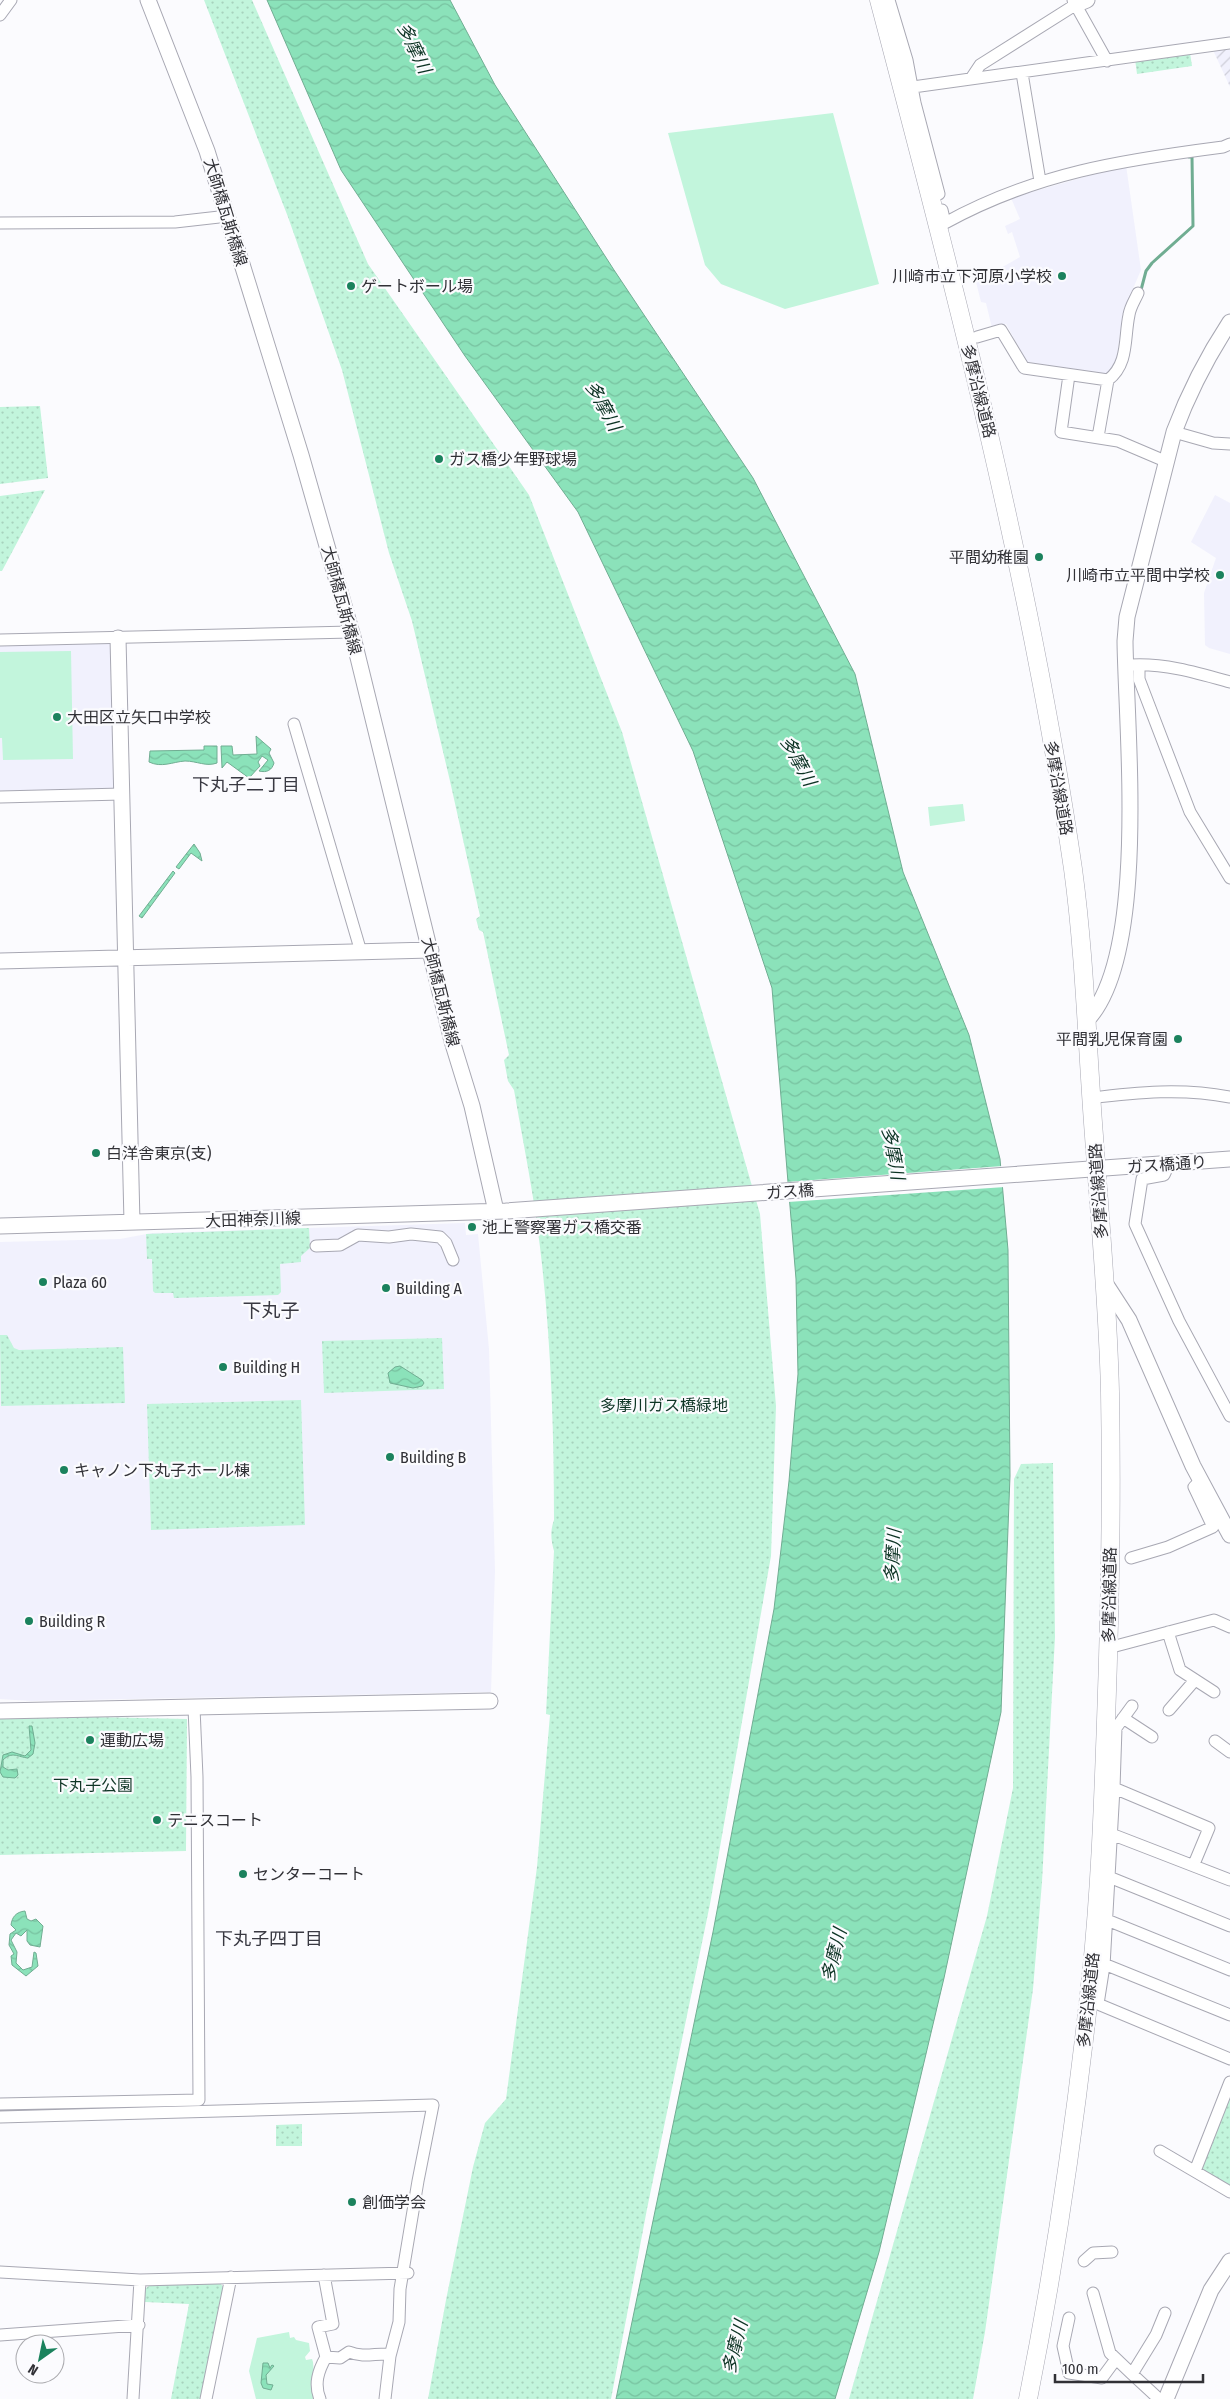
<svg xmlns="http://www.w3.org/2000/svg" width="1230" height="2399" viewBox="0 0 1230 2399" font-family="'Fira Sans Condensed','Noto Sans JP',sans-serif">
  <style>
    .built { fill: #f1f1fd }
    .industrial { fill: url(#industrial-furrows) }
    .green { fill: #c2f5dc }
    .park { fill: url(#park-dots) }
    .water { fill: url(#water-waves); stroke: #70ad92 }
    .pier { fill: #fbfbfe }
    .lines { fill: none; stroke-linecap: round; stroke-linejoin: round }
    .stream { stroke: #70ad92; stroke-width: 3 }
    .street-casing { stroke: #a8a8b3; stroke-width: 13 }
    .secondary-casing { stroke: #a8a8b3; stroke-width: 17 }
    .primary-casing { stroke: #a8a8b3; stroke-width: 19 }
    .street { stroke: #fff; stroke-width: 11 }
    .secondary { stroke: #fff; stroke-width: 15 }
    .primary { stroke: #fff; stroke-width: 18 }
    .poi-dot { fill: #1b825d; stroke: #fbfbfe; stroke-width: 2 }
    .labels { text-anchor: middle; stroke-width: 4.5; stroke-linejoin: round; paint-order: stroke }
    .street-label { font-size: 16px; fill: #313136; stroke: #fbfbfe }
    .poi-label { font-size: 16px; fill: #313136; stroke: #fbfbfe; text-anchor: start }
    .park-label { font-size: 16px; fill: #0f3626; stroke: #fbfbfe }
    .water-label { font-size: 18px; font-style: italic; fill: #0b3223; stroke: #fbfbfe }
    .neighbourhood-label { font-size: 18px; fill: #393942; stroke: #fbfbfe }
    .quarter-label { font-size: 19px; fill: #393942; stroke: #fbfbfe }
  </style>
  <defs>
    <pattern id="industrial-furrows" width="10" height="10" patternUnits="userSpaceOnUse" patternTransform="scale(1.25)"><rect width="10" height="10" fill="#f1f1fd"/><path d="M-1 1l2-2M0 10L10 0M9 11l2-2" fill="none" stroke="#cfcfd9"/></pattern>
    <pattern id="park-dots" width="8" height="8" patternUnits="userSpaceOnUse" patternTransform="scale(1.25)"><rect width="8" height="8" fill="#c2f5dc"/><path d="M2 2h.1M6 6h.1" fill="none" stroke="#a7d2bd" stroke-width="1.8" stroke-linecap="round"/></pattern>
    <pattern id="water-waves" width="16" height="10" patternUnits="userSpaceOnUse" patternTransform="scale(1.25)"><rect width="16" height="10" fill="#8be2ba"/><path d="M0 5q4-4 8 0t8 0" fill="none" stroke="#78c2a0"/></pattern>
  </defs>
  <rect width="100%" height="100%" fill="#fbfbfe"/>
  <path class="built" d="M1126 165 1141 270 1123 312 1116 363 1107 375 1027 362 1006 324 992 328 986 303 981 302 976 282 1020 257 1012 232 1008 234 1005 226 1020 219 1011 198Z
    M1215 495 1230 503V654L1209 648 1205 645 1204 593 1216 558 1191 542Z
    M112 643 116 790 0 793V645Z
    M465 1223 466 1235 478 1234 489 1349 495 1571 491 1692 31 1701 0 1699V1242L120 1239 152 1233Z"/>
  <path class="industrial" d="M1213 50H1230V87Z"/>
  <path class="green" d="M833 113 879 284 785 309 721 284 705 265 668 133Z
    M71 651 73 759 3 760 2 738H0V652Z
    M963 804 965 821 930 826 928 807Z
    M289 2332 290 2338 294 2337 296 2340 309 2343 310 2351 305 2357 306 2360 312 2359 313 2362 316 2399H256L249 2371 257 2338Z"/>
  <path class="park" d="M204 0H252L368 264 529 495 622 732 760 1214 776 1406 771 1556 710 1904 647 2209 611 2399H428L446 2300 473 2167 485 2123 506 2099 537 1867 550 1715 546 1714 554 1551C551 1540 550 1531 554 1520 554 1429 551 1338 540 1247 534 1195 523 1142 514 1090L508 1081 504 1060 509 1055 483 932 479 930 476 919 480 916 450 781 412 621 389 553 342 370 288 217Z
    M1190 53 1192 66 1137 74 1135 59Z
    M40 406 48 478 0 484V407Z
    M45 490 2 571H0V496Z
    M309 1228 310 1248 301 1256V1262L280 1264 281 1292 278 1295 174 1298 173 1293H155L153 1291 152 1259H147L146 1234Z
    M0 1335H7L14 1348 19 1350 123 1347 125 1403 1 1406Z
    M442 1338 444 1389 324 1393 322 1341Z
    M301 1400 305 1525 151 1530 147 1404Z
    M1053 1463 1055 1637 1042 1882 1033 1989 985 2332 973 2399H849L987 1916 1013 1788 1014 1479 1021 1464Z
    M0 1715 187 1719 186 1851 0 1855Z
    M1230 2097V2190L1202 2171 1201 2167Z
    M302 2124V2146H276V2125Z
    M219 2282 225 2289 204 2399H171L189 2304 145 2302V2289L151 2284Z"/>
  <path class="water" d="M267 0H450L495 85 614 270 753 478 855 674 903 872 969 1035 1000 1159 1008 1250 1010 1476 1001 1712 944 1978 879 2252 835 2399H616L713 1932 774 1609 789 1481 798 1374 796 1279 772 988 693 751 578 512 465 356 341 170Z
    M256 736 271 749 269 753 274 763C272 770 267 773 259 771L268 760 262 756 258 762 260 766 249 778 227 762 222 768 221 746H232L233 755 257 754Z
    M204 746H217V763C206 767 197 761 185 761 172 762 162 768 149 762L150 751 204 750Z
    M194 844 200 853 202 861 191 853 179 869 176 867Z
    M173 871 175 873 142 918 139 916Z
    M400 1366 422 1380 424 1383 422 1386 413 1388 390 1383 388 1373 395 1367Z
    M29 1726H32L35 1743 33 1754 28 1758C18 1757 12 1751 3 1760V1767L8 1770 17 1769 18 1775 15 1778 3 1777 0 1772 3 1755 12 1752 25 1756 31 1750Z
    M25 1911 27 1919 31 1921 36 1919 43 1926 40 1947 30 1945 27 1941V1930L21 1936 16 1933 11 1940 17 1952 16 1963 23 1970 32 1967 34 1952 36 1953 38 1966 26 1976 12 1965 11 1956 14 1954 9 1945 10 1934 16 1930 11 1925C12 1917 16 1912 25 1911Z
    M263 2363H268L270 2368 272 2365 274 2366 266 2375 267 2384 273 2385 271 2390 263 2388 261 2383Z"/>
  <path class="pier" d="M1003 1166 1005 1187 788 1202 786 1182Z"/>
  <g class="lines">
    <path class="stream" d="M1141 290 1146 271 1152 263 1193 226 1192 157H1189"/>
    <g class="street-casing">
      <path id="street" d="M889 0 907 60 915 103 939 194
        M1073 0 1107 61
        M0 15 11 0
        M1022 73 1040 181
        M972 77 980 65 1075 5
        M913 87 1230 43
        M942 210 945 223C1036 173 1122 160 1223 147L1230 144
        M0 223 175 222 228 216
        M977 337 1001 330 1024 368 1108 380
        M1069 375 1061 432 1118 441 1165 461
        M1174 432 1213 443 1230 444
        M1098 437 1108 380C1129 364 1124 338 1129 315 1130 307 1135 300 1138 293
        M0 640 351 632
        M1131 665C1165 663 1198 673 1230 682
        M1139 665V679L1190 812 1230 878
        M294 724 361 952
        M0 797 122 794
        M1091 1098C1138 1092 1183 1088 1230 1097
        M1169 1164 1164 1175 1142 1179 1135 1224 1179 1321 1230 1416
        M316 1246 340 1245 358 1235 389 1237 411 1234 440 1237 446 1243 453 1260
        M1131 1558 1168 1547 1213 1527 1194 1487 1200 1481
        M1168 1632 1180 1670 1214 1692
        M1108 1648 1214 1620 1230 1627
        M1169 1710 1195 1680
        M1123 1718 1152 1737
        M1215 1741 1230 1752
        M1114 1788 1116 1728 1132 1706
        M1106 1832 1230 1880
        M1194 1864 1209 1828 1114 1788 1104 1966 1098 2004 1230 2059
        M1109 1877 1230 1926
        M1107 1920 1230 1970
        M1104 1964 1230 2015
        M0 2104 199 2100 197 1777 194 1708
        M0 2117 433 2105 418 2181 400 2289 399 2322 390 2356 385 2399
        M1160 2151 1230 2192
        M1195 2171 1230 2082
        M1084 2261 1093 2253 1112 2252
        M0 2272 140 2280 408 2273
        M1093 2293 1110 2353 1132 2374 1156 2335 1165 2313
        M1069 2318 1063 2346 1069 2373 1102 2378 1116 2359
        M0 2335 139 2325
        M326 2357 340 2358 349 2352C364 2358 375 2353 390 2354
        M1132 2374 1159 2399
        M133 2399 140 2280
        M206 2399 231 2277
        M320 2399C314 2384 318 2371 326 2357L318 2327 333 2324 324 2275"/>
    </g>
    <g class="secondary-casing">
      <path id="secondary" d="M148 0 207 151 301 455 353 637 452 1041 472 1106 496 1211
        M1075 5 1087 0
        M118 638 132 1222
        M0 961 431 950
        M1087 1020C1149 955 1126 729 1125 641L1127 617 1174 432C1189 392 1207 357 1230 322
        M0 1226 506 1211 1230 1159
        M1105 1283 1129 1320 1193 1466 1230 1535
        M0 1711 490 1701
        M1166 2399 1211 2290 1230 2261"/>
    </g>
    <g class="primary-casing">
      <path id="primary" d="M879 0C955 287 1030 575 1073 869 1085 957 1087 1047 1094 1136 1100 1221 1108 1306 1110 1392 1112 1502 1110 1611 1106 1721 1103 1806 1100 1892 1091 1977 1076 2118 1056 2259 1028 2399"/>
    </g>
    <use href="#street" class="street"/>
    <use href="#secondary" class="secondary"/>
    <use href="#primary" class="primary"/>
  </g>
  <g class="poi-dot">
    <circle cx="1062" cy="276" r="5"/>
    <circle cx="351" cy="286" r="5"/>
    <circle cx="439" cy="459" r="5"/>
    <circle cx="1039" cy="557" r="5"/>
    <circle cx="1220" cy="575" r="5"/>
    <circle cx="57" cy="717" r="5"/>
    <circle cx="1178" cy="1039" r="5"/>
    <circle cx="96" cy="1153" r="5"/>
    <circle cx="472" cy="1227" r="5"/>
    <circle cx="43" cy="1282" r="5"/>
    <circle cx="386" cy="1288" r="5"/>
    <circle cx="223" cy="1367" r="5"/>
    <circle cx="390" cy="1457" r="5"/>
    <circle cx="64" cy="1470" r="5"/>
    <circle cx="29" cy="1621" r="5"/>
    <circle cx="90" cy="1740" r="5"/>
    <circle cx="157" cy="1820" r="5"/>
    <circle cx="243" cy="1874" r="5"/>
    <circle cx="352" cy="2202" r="5"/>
  </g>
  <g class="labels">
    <g class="street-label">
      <text transform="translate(226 212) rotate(73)" y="6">大師橋瓦斯橋線</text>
      <text transform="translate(979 391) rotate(76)" y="6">多摩沿線道路</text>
      <text transform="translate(342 600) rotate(75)" y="6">大師橋瓦斯橋線</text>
      <text transform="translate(1059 788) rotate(80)" y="6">多摩沿線道路</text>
      <text transform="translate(441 992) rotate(76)" y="6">大師橋瓦斯橋線</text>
      <text transform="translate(1167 1164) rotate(-4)" y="6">ガス橋通り</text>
      <text transform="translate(790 1191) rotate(-4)" y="6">ガス橋</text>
      <text transform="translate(1098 1191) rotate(-94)" y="6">多摩沿線道路</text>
      <text transform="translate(253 1219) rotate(-2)" y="6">大田神奈川線</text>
      <text transform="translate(1109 1595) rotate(-89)" y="6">多摩沿線道路</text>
      <text transform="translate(1088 2000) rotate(-84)" y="6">多摩沿線道路</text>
    </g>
    <g class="poi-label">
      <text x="1052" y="282" text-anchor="end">川崎市立下河原小学校</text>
      <text x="361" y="292">ゲートボール場</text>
      <text x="449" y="465">ガス橋少年野球場</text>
      <text x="1029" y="563" text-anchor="end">平間幼稚園</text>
      <text x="1210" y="581" text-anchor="end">川崎市立平間中学校</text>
      <text x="67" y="723">大田区立矢口中学校</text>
      <text x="1168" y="1045" text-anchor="end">平間乳児保育園</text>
      <text x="106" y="1159">白洋舎東京(支)</text>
      <text x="482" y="1233">池上警察署ガス橋交番</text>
      <text x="53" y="1288">Plaza 60</text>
      <text x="396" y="1294">Building A</text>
      <text x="233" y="1373">Building H</text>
      <text x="400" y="1463">Building B</text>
      <text x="74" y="1476">キャノン下丸子ホール棟</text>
      <text x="39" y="1627">Building R</text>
      <text x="100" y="1746">運動広場</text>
      <text x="167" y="1826">テニスコート</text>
      <text x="253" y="1880">センターコート</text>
      <text x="362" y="2208">創価学会</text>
    </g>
    <g class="park-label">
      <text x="664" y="1411">多摩川ガス橋緑地</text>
      <text x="93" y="1791">下丸子公園</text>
    </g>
    <g class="water-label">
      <text transform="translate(414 48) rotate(64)" y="6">多摩川</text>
      <text transform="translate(603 406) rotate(61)" y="6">多摩川</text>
      <text transform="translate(798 761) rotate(61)" y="6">多摩川</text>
      <text transform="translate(893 1153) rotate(79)" y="6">多摩川</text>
      <text transform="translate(893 1556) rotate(-87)" y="6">多摩川</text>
      <text transform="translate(834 1955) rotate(-76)" y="6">多摩川</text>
      <text transform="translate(735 2347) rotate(-76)" y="6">多摩川</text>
    </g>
    <g class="neighbourhood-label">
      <text x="246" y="791">下丸子二丁目</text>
      <text x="269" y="1945">下丸子四丁目</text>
    </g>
    <g class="quarter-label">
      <text x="271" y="1317">下丸子</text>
    </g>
  </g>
  <g transform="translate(40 2359) rotate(213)"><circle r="24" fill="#fbfbfe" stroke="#aaaaae"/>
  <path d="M0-4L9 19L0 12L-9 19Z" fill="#1b825d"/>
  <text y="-8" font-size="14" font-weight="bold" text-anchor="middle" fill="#313136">N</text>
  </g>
  <path d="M1055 2374v8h148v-8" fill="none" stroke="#313136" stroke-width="2.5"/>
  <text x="1062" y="2374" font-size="15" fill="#313136" stroke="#fbfbfe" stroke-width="4" paint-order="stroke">100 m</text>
</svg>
